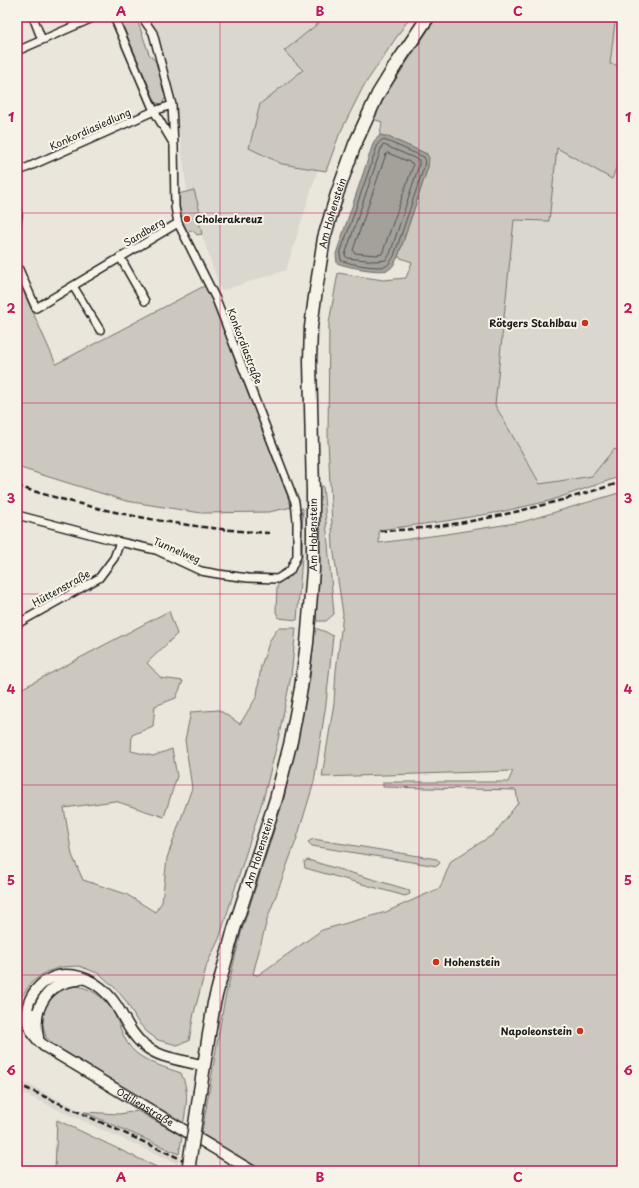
<svg xmlns="http://www.w3.org/2000/svg" width="639" height="1188" viewBox="0 0 639 1188" font-family="'Playpen Sans',sans-serif">
  <style>
    .built { fill: #dad7ce }
    .green { fill: #ccc8c0; stroke: #74726e }
    .water { fill: #a3a19a; stroke: #6d6c68 }
    .lines { fill: none; stroke-linecap: round; stroke-linejoin: round }
    .shore { stroke: #52514e; stroke-width: 1 }
    .minor-casing { stroke: #1c1c1c; stroke-width: 10 }
    .secondary-casing { stroke: #1c1c1c; stroke-width: 13 }
    .primary-casing { stroke: #1c1c1c; stroke-width: 15 }
    .minor { stroke: #f7f3e8; stroke-width: 7 }
    .secondary { stroke: #f7f3e8; stroke-width: 10 }
    .primary { stroke: #f7f3e8; stroke-width: 12 }
    .rail { stroke: #1c1c1c; stroke-width: 2.5; stroke-dasharray: 6 3; stroke-linecap: butt }
    .primary-bridge-casing { stroke: #1c1c1c; stroke-width: 15; stroke-linecap: butt }
    .primary-bridge { stroke: #f7f3e8; stroke-width: 12 }
    .grid { fill: none; stroke: #c2185b; stroke-width: 1; stroke-opacity: 0.55 }
    .poi-dot { fill: #c8321e; stroke: #f7f3e8; stroke-width: 1.5 }
    .labels { text-anchor: middle; stroke-width: 4; stroke-linejoin: round; paint-order: stroke }
    .street-label { font-size: 10px; fill: #1c1c1c; stroke: #f7f3e8 }
    .poi-label { font-size: 10px; font-weight: bold; fill: #1c1c1c; stroke: #f7f3e8; text-anchor: start }
    .neatline { fill: none; stroke: #c2185b; stroke-width: 1.5 }
    .grid-label { font-size: 13px; text-anchor: middle; font-weight: bold; fill: #c2185b }
  </style>
  <rect width="100%" height="100%" fill="#eae6dc"/>
  <filter id="ink" filterUnits="userSpaceOnUse"><feTurbulence type="fractalNoise" baseFrequency=".025" numOctaves="2"/><feDisplacementMap in="SourceGraphic" scale="8" xChannelSelector="R" yChannelSelector="G"/><feConvolveMatrix kernelMatrix="1 2 1 2 8 2 1 2 1" color-interpolation-filters="sRGB"/></filter>
  <g filter="url(#ink)">
    <path class="built" d="M148 17H326L284 51 303 70 260 104 249 148 282 164 318 169 286 270 221 291 187 192 176 105 156 30Z
      M615 22 622 23V66L610 64Z
      M557 147 612 178 622 152V448L612 450 592 476 540 484 495 405 514 220 549 221Z
      M17 1079 84 1112 179 1154 178 1164 17 1091Z"/>
    <path class="green" d="M119 17H135L138 22 149 54 159 65 166 97 162 104 156 103Z
      M326 17H410L363 87 339 135 326 171 282 164 249 148 260 104 303 70 284 51Z
      M438 17H622V23L615 22 610 64 622 66V152L612 179 557 148 549 221 514 220 495 405 540 484 592 476 613 450 622 448V476L549 501 500 512 446 521 379 530V543L446 534 522 522 622 492V1170L620 1171H257L201 1138 224 1003 241 933 283 802 310 678 315 628 326 632 333 636 326 704 314 782 297 838 267 920 253 974 258 975 322 930 386 912 440 888 451 861 494 834 518 803 516 790 383 787V782H508L513 771 322 777 334 703 336 671 343 614 333 547 328 441 329 323 338 273 383 280 406 278 412 262 398 257 428 167 427 154 388 137 380 135 382 122 373 119 386 94 430 27Z
      M194 190 201 216 198 217 202 234 197 235 192 230 187 232C181 219 179 207 178 194Z
      M17 277 56 364 206 285 292 507 269 512 201 513 126 501 17 467Z
      M318 486H323L334 614 326 621H316L319 528Z
      M303 508 302 557 297 620 279 618 276 612 277 587 280 581 293 572 300 556 302 514 300 509Z
      M169 611 177 634 147 663 161 678 183 681 176 698 155 706 153 726 132 735 131 751 153 756 172 749 177 776 164 817 115 801 64 808 72 855 83 880 126 894 155 912 162 902 167 858 192 788 185 740 191 712 219 710 240 724 257 696 261 666 270 640 278 628H296L291 676 278 740 264 796 219 939 207 964 194 1013 189 1041 177 1045 158 1040 147 1032 137 1021 126 1001 116 989 100 974 79 966 61 967 46 972 32 982 17 1003V691Z
      M313 839 437 859 440 863 437 866 312 846 308 842Z
      M308 860 409 890 410 894 405 896 305 868 304 862Z
      M72 985C89 987 103 996 112 1010 121 1025 122 1041 136 1053 149 1063 166 1068 181 1073 190 1093 186 1106 183 1127L56 1048 46 1037 42 1022V1015L45 1003 59 989Z
      M138 1111 182 1136 179 1154 84 1112 119 1114Z
      M57 1120 165 1171H55Z"/>
    <path class="water" d="M380 135 388 137 427 154 429 158 428 167 398 257C395 262 393 268 388 270 379 273 346 267 337 263L336 254 374 141Z"/>
    <g class="lines">
      <path class="shore" d="M382 140 387 141 424 157 425 159 424 167 394 256C392 259 390 264 386 266 378 269 348 264 341 260L340 254 378 144Z
        M384 145 419 160V165L390 254 386 260 375 261 347 258 345 255 382 146Z
        M388 153 412 163 413 166 382 254 376 255 355 253 353 250 386 154Z"/>
      <g class="minor-casing">
        <path id="minor" d="M33 17 42 40
          M114 17 154 111 173 143
          M17 51 95 17
          M17 172 154 111 172 105
          M17 212 18 215 17 222
          M120 257 145 301
          M17 265 36 308 178 223
          M73 286 100 330
          M17 515 120 542 156 550 201 571 218 574 248 578 277 579 290 571 297 556V521L295 502 216 299 178 223 175 207 174 145 172 105 153 33 142 17
          M17 624 99 578 114 558 120 542"/>
      </g>
      <g class="secondary-casing">
        <g id="secondary">
          <path d="M17 1015 33 1014"/>
          <path d="M38 1037C32 1008 47 982 78 980"/>
          <path id="s1" d="M204 1066C184 1060 160 1059 144 1045 131 1035 125 1019 116 1005 105 988 87 975 66 975 42 975 22 1000 28 1023 31 1032 37 1040 44 1046L252 1171"/>
        </g>
      </g>
      <g class="primary-casing">
        <g id="primary">
          <path id="s2" d="M200 1091 214 1003 234 929 276 799 291 741 301 688 307 643 313 570V492L310 361 311 327 315 297 324 238 337 194 355 144 378 94 397 63 428 17"/>
        </g>
      </g>
      <use href="#minor" class="minor"/>
      <use href="#secondary" class="secondary"/>
      <use href="#primary" class="primary"/>
      <path class="rail" d="M17 486C99 512 183 528 269 533
        M380 531C463 528 543 507 622 482
        M17 1084 207 1171"/>
      <g class="primary-bridge-casing">
        <path id="primary-bridge" d="M188 1171 200 1091"/>
      </g>
      <use href="#primary-bridge" class="primary-bridge"/>
    </g>
  </g>
  <path class="grid" d="M220 17V1171M419 17V1171M17 213H622M17 403H622M17 594H622M17 785H622M17 975H622"/>
  <g class="poi-dot">
    <circle cx="187" cy="219" r="4"/>
    <circle cx="585" cy="323" r="4"/>
    <circle cx="436" cy="962" r="4"/>
    <circle cx="580" cy="1031" r="4"/>
  </g>
  <g class="labels">
    <g class="street-label">
      <text transform="translate(90 129) rotate(-24)" y="4">Konkordiasiedlung</text>
      <text dy="4" stroke="none"><textPath href="#s2" startOffset="894">Am Hohenstein</textPath></text>
      <text transform="translate(144 232) rotate(-31)" y="4">Sandberg</text>
      <text transform="translate(245 346) rotate(69)" y="4">Konkordiastraße</text>
      <text dy="4" stroke="none"><textPath href="#s2" startOffset="570">Am Hohenstein</textPath></text>
      <text transform="translate(177 550) rotate(23)" y="4">Tunnelweg</text>
      <text transform="translate(61 588) rotate(-29)" y="4">Hüttenstraße</text>
      <text dy="4" stroke="none"><textPath href="#s2" startOffset="246">Am Hohenstein</textPath></text>
      <text dy="4" stroke="none"><textPath href="#s1" startOffset="390">Odilienstraße</textPath></text>
    </g>
    <g class="poi-label">
      <text x="195" y="223">Cholerakreuz</text>
      <text x="577" y="327" text-anchor="end">Rötgers Stahlbau</text>
      <text x="444" y="966">Hohenstein</text>
      <text x="572" y="1035" text-anchor="end">Napoleonstein</text>
    </g>
  </g>
  <rect width="639" height="1188" fill="none" stroke="#f7f3e8" stroke-width="44"/>
  <rect x="22" y="22" width="595" height="1144" class="neatline"/>
  <g class="grid-label">
    <text x="121" y="16">A</text>
    <text x="320" y="16">B</text>
    <text x="518" y="16">C</text>
    <text x="11" y="122">1</text>
    <text x="628" y="122">1</text>
    <text x="11" y="313">2</text>
    <text x="628" y="313">2</text>
    <text x="11" y="503">3</text>
    <text x="628" y="503">3</text>
    <text x="11" y="694">4</text>
    <text x="628" y="694">4</text>
    <text x="11" y="885">5</text>
    <text x="628" y="885">5</text>
    <text x="11" y="1075">6</text>
    <text x="628" y="1075">6</text>
    <text x="121" y="1182">A</text>
    <text x="320" y="1182">B</text>
    <text x="518" y="1182">C</text>
  </g>
</svg>
